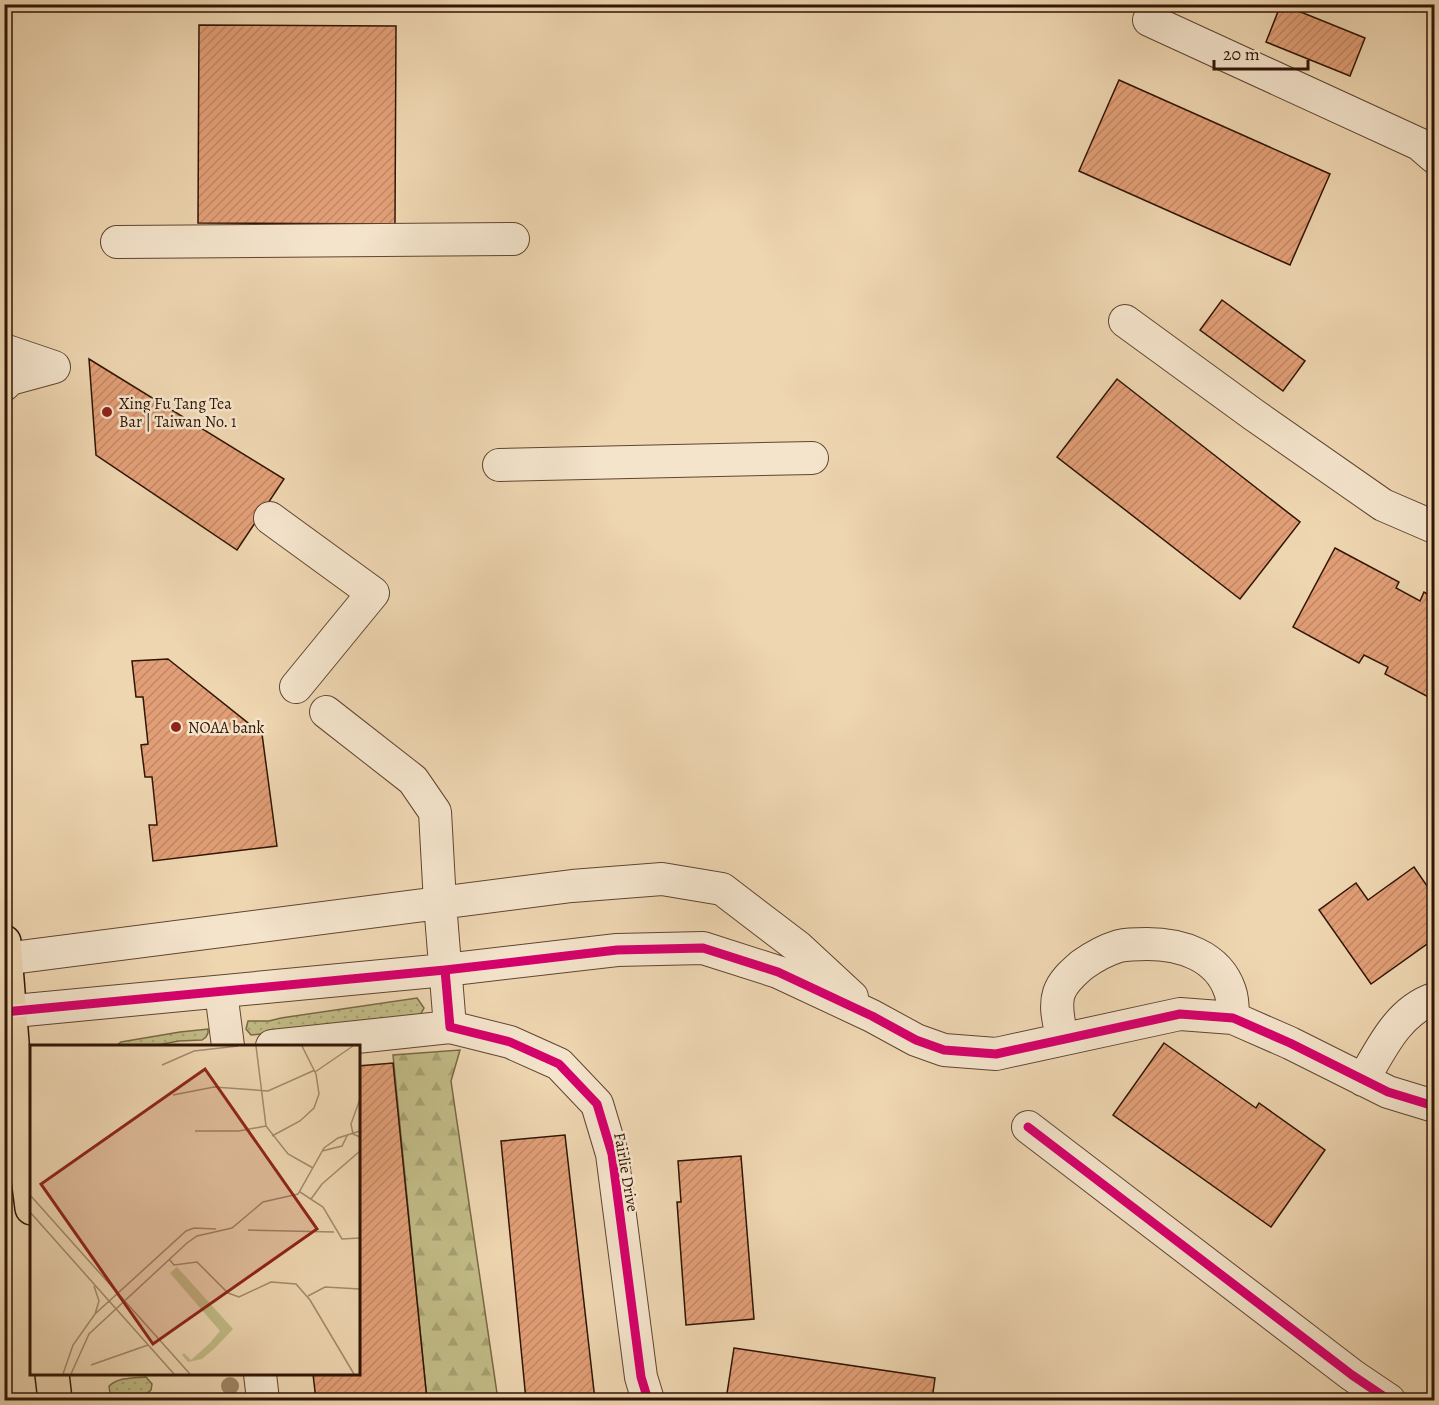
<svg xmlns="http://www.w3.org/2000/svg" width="1439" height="1405" viewBox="0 0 1439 1405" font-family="Alegreya,serif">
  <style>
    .grass { fill: url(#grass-dots); stroke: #786846; stroke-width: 1.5 }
    .forest { fill: url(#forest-firs); stroke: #786846; stroke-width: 1.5 }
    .building { fill: url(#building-hatch); stroke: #301505; stroke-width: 1.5 }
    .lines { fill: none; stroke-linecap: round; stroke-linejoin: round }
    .minor-casing { stroke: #604530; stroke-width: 34 }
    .highway-casing { stroke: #301505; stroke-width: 36 }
    .minor { stroke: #f4e4cc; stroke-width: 32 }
    .highway { stroke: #eed6b1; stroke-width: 33 }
    .cycleway-casing { stroke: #f4e4cc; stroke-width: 13 }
    .cycleway { stroke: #d6006c; stroke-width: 9 }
    .tree { fill: #9e8768 }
    .poi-dot { fill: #8f2418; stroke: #f4e4cc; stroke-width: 2 }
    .labels { text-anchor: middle; stroke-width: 5; stroke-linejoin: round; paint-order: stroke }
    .poi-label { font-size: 16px; fill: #301505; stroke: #f4e4cc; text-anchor: start }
    .street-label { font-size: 16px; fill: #301505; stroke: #f4e4cc }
    .inset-road { fill: none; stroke: #a2896c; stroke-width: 1.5 }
    .view { fill: #8f2418; fill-opacity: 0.15; stroke: #8f2418; stroke-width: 3 }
    .inset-edge { fill: none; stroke: #301505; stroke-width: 3 }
  </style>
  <defs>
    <pattern id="grass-dots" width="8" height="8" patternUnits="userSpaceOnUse" patternTransform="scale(1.5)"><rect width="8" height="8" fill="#c1bb86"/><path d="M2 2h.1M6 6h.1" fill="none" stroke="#a6a072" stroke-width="1.8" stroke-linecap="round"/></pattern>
    <pattern id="forest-firs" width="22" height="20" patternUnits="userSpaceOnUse" patternTransform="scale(1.5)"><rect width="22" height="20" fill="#c1bb86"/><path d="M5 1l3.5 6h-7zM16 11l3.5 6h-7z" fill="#a6a072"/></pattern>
    <pattern id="building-hatch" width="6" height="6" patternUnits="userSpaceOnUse" patternTransform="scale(1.5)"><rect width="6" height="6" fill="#e29f77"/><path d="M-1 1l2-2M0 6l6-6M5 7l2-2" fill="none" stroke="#c28865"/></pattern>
  </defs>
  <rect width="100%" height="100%" fill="#eed6b1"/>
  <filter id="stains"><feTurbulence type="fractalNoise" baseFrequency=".00333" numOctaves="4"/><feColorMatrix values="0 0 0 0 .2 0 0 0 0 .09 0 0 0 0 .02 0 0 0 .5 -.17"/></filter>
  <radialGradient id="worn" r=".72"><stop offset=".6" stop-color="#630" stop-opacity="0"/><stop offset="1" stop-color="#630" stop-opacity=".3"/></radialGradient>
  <path class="grass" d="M417 998 424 1008 419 1017 251 1035 246 1029 248 1021H269L281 1018Z
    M208 1029V1033L206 1037 202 1040 179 1041 152 1046H116L121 1042 180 1032Z
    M146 1377 152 1384 151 1390 146 1394 130 1396V1400H111L109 1386C119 1377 133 1378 146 1377Z"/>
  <path class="forest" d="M460 1050 451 1081 498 1400H427L393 1055Z"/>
  <path class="building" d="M1281 4 1365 38 1350 76 1266 42Z
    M199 25 396 26 395 224 198 223Z
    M1119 80 1330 174 1290 265 1079 171Z
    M1222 300 1305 361 1283 391 1200 330Z
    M89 359 284 479 237 550 96 455Z
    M1117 379 1300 522 1240 599 1057 457Z
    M1335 548 1399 582 1396 588 1420 601 1424 592 1434 598V700L1385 674 1388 667 1364 655 1359 663 1293 627Z
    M168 659 262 734 277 846 153 861 149 825H157L152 777H145L141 745 148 744 143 697H136L132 661Z
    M1414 867 1427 886 1434 880V939L1371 984 1319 910 1356 883 1368 900Z
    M1164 1043 1256 1108 1259 1103 1325 1150 1271 1227 1113 1115Z
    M393 1063 427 1400H316L313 1374H358V1066Z
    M565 1135 595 1400H526L501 1141Z
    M741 1156 754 1319 686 1325 677 1202H681L678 1161Z
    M734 1348 935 1378 932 1400H726Z"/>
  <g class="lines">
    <g class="minor-casing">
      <path id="minor" d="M1149 20 1419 144 1434 157
        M117 242 513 239
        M1125 321 1254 415 1383 505 1434 527
        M4 350 54 367 10 379 4 385
        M499 465 812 458
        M270 518 373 593 296 687
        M326 712 413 780 435 812 440 903 450 1027 510 1042 559 1064 597 1104 612 1154 641 1377 648 1400
        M4 959 572 886 662 879 722 889 798 947 852 997
        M221 992 228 1046
        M4 1012 445 970 617 950 703 948 778 972 872 1016 916 1040 944 1050 996 1054 1180 1014 1233 1018 1290 1043 1388 1092 1434 1106
        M1062 1039C1060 1025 1054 1008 1059 993 1063 981 1073 973 1082 965 1093 957 1106 950 1119 946 1128 944 1137 944 1147 944 1180 944 1218 955 1230 991 1233 999 1233 1009 1233 1018
        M272 1046 450 1027
        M1363 1080C1381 1049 1398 1011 1434 999
        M1028 1127 1352 1375 1389 1400
        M260 1374 263 1400"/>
    </g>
    <g class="highway-casing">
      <path id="highway" d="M4 942 14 1067 32 1208
        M52 1374 55 1400"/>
    </g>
    <use href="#minor" class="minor"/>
    <use href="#highway" class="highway"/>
    <g class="cycleway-casing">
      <path id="cycleway" d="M445 970 450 1027 510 1042 559 1064 597 1104 612 1154 641 1377 648 1400
        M4 1012 445 970 617 950 703 948 778 972 872 1016 916 1040 944 1050 996 1054 1180 1014 1233 1018 1290 1043 1388 1092 1434 1106
        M1028 1127 1352 1375 1389 1400"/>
    </g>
    <use href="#cycleway" class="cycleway"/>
  </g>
  <circle class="tree" cx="230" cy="1386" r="9"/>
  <g class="poi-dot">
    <circle cx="107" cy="412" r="6"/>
    <circle cx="176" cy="727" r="6"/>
  </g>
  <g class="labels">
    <g class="poi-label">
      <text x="119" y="409">Xing Fu Tang Tea<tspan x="119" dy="18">Bar | Taiwan No. 1</tspan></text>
      <text x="188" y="733">NOAA bank</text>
    </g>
    <g class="street-label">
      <text transform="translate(627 1172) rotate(80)" y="6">Fairlie Drive</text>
    </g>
  </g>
  <g transform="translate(30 1045)">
    <rect width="330" height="330" fill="#eed6b1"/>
    <path d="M180 298 185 303 172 314 158 317 152 310 154 308 161 315Z" fill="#c1bb86"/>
    <path d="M147 222 203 284 185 303 180 298 190 286 140 228Z" fill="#c1bb86"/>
    <path class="inset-road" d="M226 1 236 81 258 109 283 123M132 20 164 6 208 1M285 27 323 1M143 50 184 42 238 46 285 25M330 54 321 79 323 89 330 92M165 86H209L236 81M242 91 270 76 284 63 289 49 286 29 272 1M292 106 312 101 318 89M270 147 293 162 312 194 330 193M0 150 160 329M281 154 292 139 330 106M0 167 144 329M218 185 304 187M139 214 144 220 167 217 198 248 209 252 241 237 266 239 280 255 324 329M64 241 69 256 65 269M278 251 295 242 330 244M61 320 118 300M33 329 43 300 65 269 156 186 164 183 186 184M41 329 59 289 157 198 167 191 202 183 233 157 268 149 294 103 308 93 330 86"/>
    <path class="view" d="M175 24 287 184 123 299 11 139Z"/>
    <rect width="330" height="330" class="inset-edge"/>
  </g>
  <rect width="1439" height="1405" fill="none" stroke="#eed6b1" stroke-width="24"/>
  <rect x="6" y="6" width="1427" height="1393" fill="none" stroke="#301505" stroke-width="3"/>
  <rect x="12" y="12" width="1415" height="1381" fill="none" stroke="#301505" stroke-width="1.5"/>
  <path d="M1214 60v9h94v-9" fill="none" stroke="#301505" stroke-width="3"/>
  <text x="1223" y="60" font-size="18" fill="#301505" stroke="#f4e4cc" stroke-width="4.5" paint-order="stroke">20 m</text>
  <rect width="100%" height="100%" filter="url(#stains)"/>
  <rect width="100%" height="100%" fill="url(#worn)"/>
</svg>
